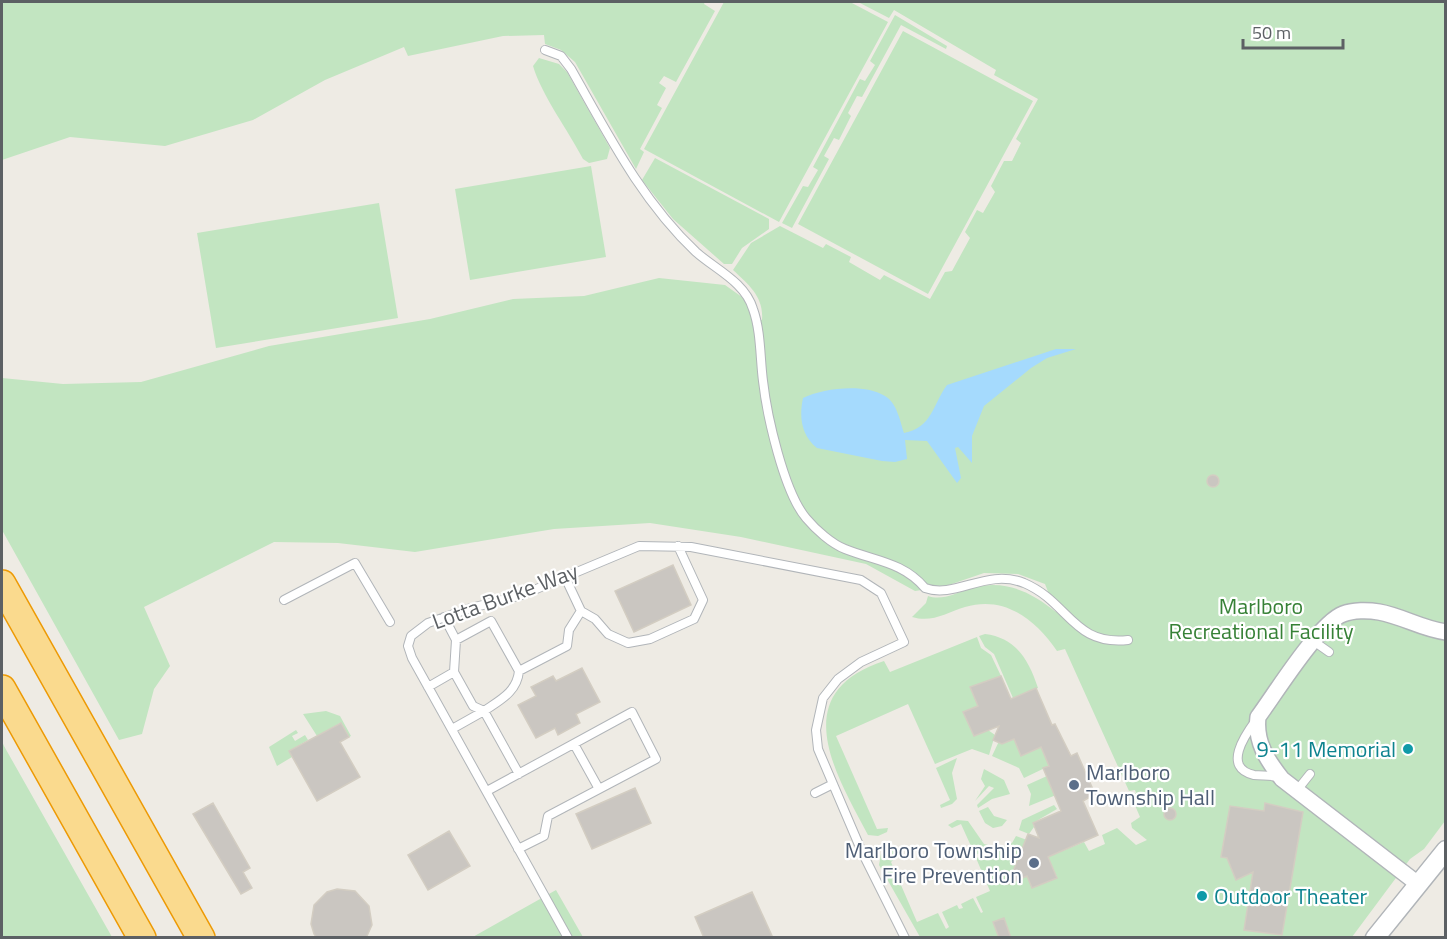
<svg xmlns="http://www.w3.org/2000/svg" width="1447" height="939" viewBox="0 0 1447 939" font-family="'Titillium Web',sans-serif">
  <style>
    .green { fill: #c2e5c1 }
    .water { fill: #a5dafd }
    .building { fill: #cac6c1; stroke: #d3cdc2; stroke-width: 1.5 }
    .lines { fill: none; stroke-linecap: round; stroke-linejoin: round }
    .service-casing { stroke: #b1b5b9; stroke-width: 10 }
    .minor-casing { stroke: #b1b5b9; stroke-width: 18 }
    .tertiary-casing { stroke: #b1b5b9; stroke-width: 21 }
    .motorway-casing { stroke: #ed9a05; stroke-width: 30 }
    .service { stroke: #fff; stroke-width: 8 }
    .minor { stroke: #fff; stroke-width: 15 }
    .tertiary { stroke: #fff; stroke-width: 18 }
    .motorway { stroke: #fada8e; stroke-width: 27 }
    .culture-dot { fill: #0f9aa8; stroke: #fff; stroke-width: 2 }
    .service-dot { fill: #5c6f8a; stroke: #fff; stroke-width: 2 }
    .labels { text-anchor: middle; stroke-width: 4.5; stroke-linejoin: round; paint-order: stroke }
    .street-label { font-size: 22px; fill: #5c6064; stroke: #fff }
    .park-label { font-size: 22px; fill: #368136; stroke: #fff }
    .culture-label { font-size: 22px; fill: #0d838f; stroke: #fff; text-anchor: end }
    .service-label { font-size: 22px; fill: #4e5e75; stroke: #fff; text-anchor: start }
  </style>
  <rect width="100%" height="100%" fill="#eeebe4"/>
  <path class="green" d="M2 2H705L704 4 715 11 676 82 664 76 659 83 666 88 657 105 662 108 640 149 644 152 636 169 575 62 561 50 545 44 544 35 503 36 408 56 404 47 325 80 253 120 165 146 70 137 2 160Z
    M724 2H850L888 22 779 222 644 149Z
    M858 2H1445V821L1424 849 1410 859 1352 937H920L879 865 881 854 898 848 901 853 891 862 917 922 938 913 946 929 949 927 942 912 957 905 959 909 963 908 961 904 973 898 981 913 983 912 976 897 990 891 976 858 1012 843 1016 836 1027 840 1026 849 1021 851 1009 883 1027 876 1032 888 1057 877 1048 857 1084 842 1089 851 1105 844 1102 835 1117 828 1136 845 1147 840 1132 828 1131 823 1140 817 1131 796 1136 793 1135 790 1129 791 1065 649 1057 651C1036 620 1005 595 965 607 946 613 932 623 912 617L926 603 928 596C942 601 956 593 969 589 1003 578 1030 591 1056 612L1045 584 1018 574 984 573 943 587 915 591 866 564 741 537 650 523 554 529 415 552 338 543 274 542 144 607 170 666 154 689 142 734 119 740 2 530V378L63 384 141 382 269 346 430 319 513 299 584 296 659 278 725 285 749 302 758 320H762C764 297 749 285 733 270L751 243 780 226 823 248 826 244 851 257 849 262 880 280 884 275 930 299 945 272 952 271 970 238 965 232 977 210 983 213 995 192 991 186 1004 161H1012L1021 143 1016 139 1038 99 994 75 996 70 894 10 889 18Z
    M895 15 947 46 946 49 901 25 862 97 857 96 848 113 851 116 839 140 834 138 824 156 829 159 792 228 782 223 803 186 808 187 818 170 813 167 860 79 865 81 875 65 870 61Z
    M903 31 1033 101 928 294 798 224Z
    M539 58 559 64 567 72 610 148 607 159 589 163 583 159C568 130 542 96 533 66Z
    M655 158 769 219V229L742 248 732 264H724L673 219 642 180Z
    M591 166 606 257 470 280 455 189Z
    M379 203 398 318 216 348 197 233Z
    M985 634C1017 638 1029 661 1038 688L1013 698 994 654 985 647 979 636Z
    M977 637 981 648 991 655 1001 676 970 687 978 706 964 713 974 736 988 730 995 735 989 755 972 749 935 764 908 704 836 736 877 829 888 828 887 832 878 836 868 835C835 773 786 693 884 661L890 672Z
    M326 711 340 716 351 736 349 737 340 723 317 736 303 714Z
    M296 730 298 733 292 736 295 741 305 735 308 740 289 751 292 757 277 766 269 747Z
    M1001 737 1014 739 1021 756 1041 747 1049 766 1024 778 1019 768 992 756Z
    M2 741 4 746 112 937H2Z
    M957 758 952 773 957 799 952 804 941 808 940 805 950 800 936 768Z
    M984 769 1004 780 1010 794 992 799 978 808 977 805 994 788 989 786 975 801 985 786 981 779Z
    M1047 776 1061 793 1029 806 1031 794 1027 785Z
    M1054 805 1057 809 1033 823 1034 827 1029 834 1019 830 1022 820Z
    M988 807 994 816 1007 820 1002 826 993 828 985 823 979 811Z
    M957 820 968 821 984 844 997 847 975 855 961 824 952 828 948 825Z
    M556 890 583 937 471 938Z"/>
  <path class="water" d="M1056 349H1076L1047 358 1031 368 984 406 972 436V463L958 447 955 448 961 478 957 483 927 441 905 440 907 459 895 462 882 461 817 448C801 435 799 417 803 398 823 388 865 383 885 396 897 403 900 421 904 433 932 428 933 404 947 385Z"/>
  <path class="building" d="M1207 481a6 6 0 1 1 12 0a6 6 0 1 1-12 0Z
    M673 565 691 605 634 632 615 591Z
    M582 668 600 702 576 714 580 723 558 735 555 728 536 738 518 705 536 696 531 687 553 676 556 681Z
    M1001 676 1011 699 1036 688 1052 725 1055 724 1071 756 1077 753 1095 794 1083 801 1098 835 1048 857 1057 878 1032 888 1027 876 1008 884 1028 834 1039 838 1033 823 1061 811 1043 768 1049 766 1041 747 1021 756 1014 739 1002 744 993 740 999 726 974 736 963 712 978 706 970 687Z
    M341 723 349 737 340 742 360 777 317 801 289 751Z
    M635 788 651 823 592 849 576 814Z
    M213 803 250 868 243 872 252 888 241 894 193 814Z
    M1265 803 1303 812 1282 935 1244 930 1253 872 1236 880 1227 858 1221 857 1230 806 1264 811Z
    M1164 814a6 6 0 1 1 12 0a6 6 0 1 1-12 0Z
    M449 831 470 866 428 890 408 855Z
    M337 889 355 891 369 906 372 925 366 938H317L314 934 311 924 314 905 327 892Z
    M752 892 773 938H704L695 917Z
    M1004 918 1011 938H999L993 922Z"/>
  <g class="lines">
    <g class="service-casing">
      <path id="service" d="M545 50 561 56 571 69C608 134 641 200 696 252 715 269 745 282 753 309 761 331 760 358 763 381 767 416 784 492 806 518 816 530 832 544 845 549 875 561 903 562 925 588 956 599 986 568 1024 583 1069 602 1073 646 1128 640
        M284 600 355 563 390 622
        M581 611 595 619 608 634 628 643 650 639 694 619 703 600 678 546
        M1302 633 1329 652
        M456 640 491 621 519 671 567 646 569 630 581 611 565 577
        M454 672 473 706 484 711C500 700 517 692 519 671
        M428 687 454 672 456 640 444 617
        M1256 720C1245 735 1222 768 1254 775 1262 776 1270 775 1278 777
        M452 729 484 711 519 774
        M574 744 599 789
        M1298 789 1310 774
        M487 791 632 712 656 759 548 816 544 836 518 849
        M815 793 833 784
        M568 938 412 658 408 646 411 636 428 623 471 608 522 595 639 546 691 547 861 580 881 593 904 642 861 662 838 679 823 698 816 730 818 749 862 852 905 938"/>
    </g>
    <g class="minor-casing">
      <path id="minor" d="M1418 884 1282 779C1267 760 1255 742 1258 717 1275 694 1319 623 1343 614 1353 610 1368 610 1379 612 1402 616 1422 629 1446 632"/>
    </g>
    <g class="tertiary-casing">
      <path id="tertiary" d="M1375 938 1446 850"/>
    </g>
    <g class="motorway-casing">
      <path id="motorway" d="M2 584 201 938
        M2 689 142 938"/>
    </g>
    <use href="#service" class="service"/>
    <use href="#minor" class="minor"/>
    <use href="#tertiary" class="tertiary"/>
    <use href="#motorway" class="motorway"/>
  </g>
  <g class="culture-dot">
    <circle cx="1408" cy="749" r="6"/>
    <circle cx="1202" cy="896" r="6"/>
  </g>
  <g class="service-dot">
    <circle cx="1074" cy="785" r="6"/>
    <circle cx="1034" cy="863" r="6"/>
  </g>
  <g class="labels">
    <g class="street-label">
      <text transform="translate(505 596) rotate(-20)" y="8">Lotta Burke Way</text>
    </g>
    <g class="park-label">
      <text x="1261" y="614">Marlboro<tspan x="1261" dy="25">Recreational Facility</tspan></text>
    </g>
    <g class="culture-label">
      <text x="1396" y="757">9-11 Memorial</text>
      <text x="1214" y="904" text-anchor="start">Outdoor Theater</text>
    </g>
    <g class="service-label">
      <text x="1086" y="780">Marlboro<tspan x="1086" dy="25">Township Hall</tspan></text>
      <text x="1022" y="858" text-anchor="end">Marlboro Township<tspan x="1022" dy="25">Fire Prevention</tspan></text>
    </g>
  </g>
  <rect width="1447" height="939" fill="none" stroke="#5c6064" stroke-width="6"/>
  <path d="M1243 39v9h100v-9" fill="none" stroke="#5c6064" stroke-width="3"/>
  <text x="1252" y="39" font-size="18" fill="#5c6064" stroke="#ffffff" stroke-width="4.5" paint-order="stroke">50 m</text>
</svg>
